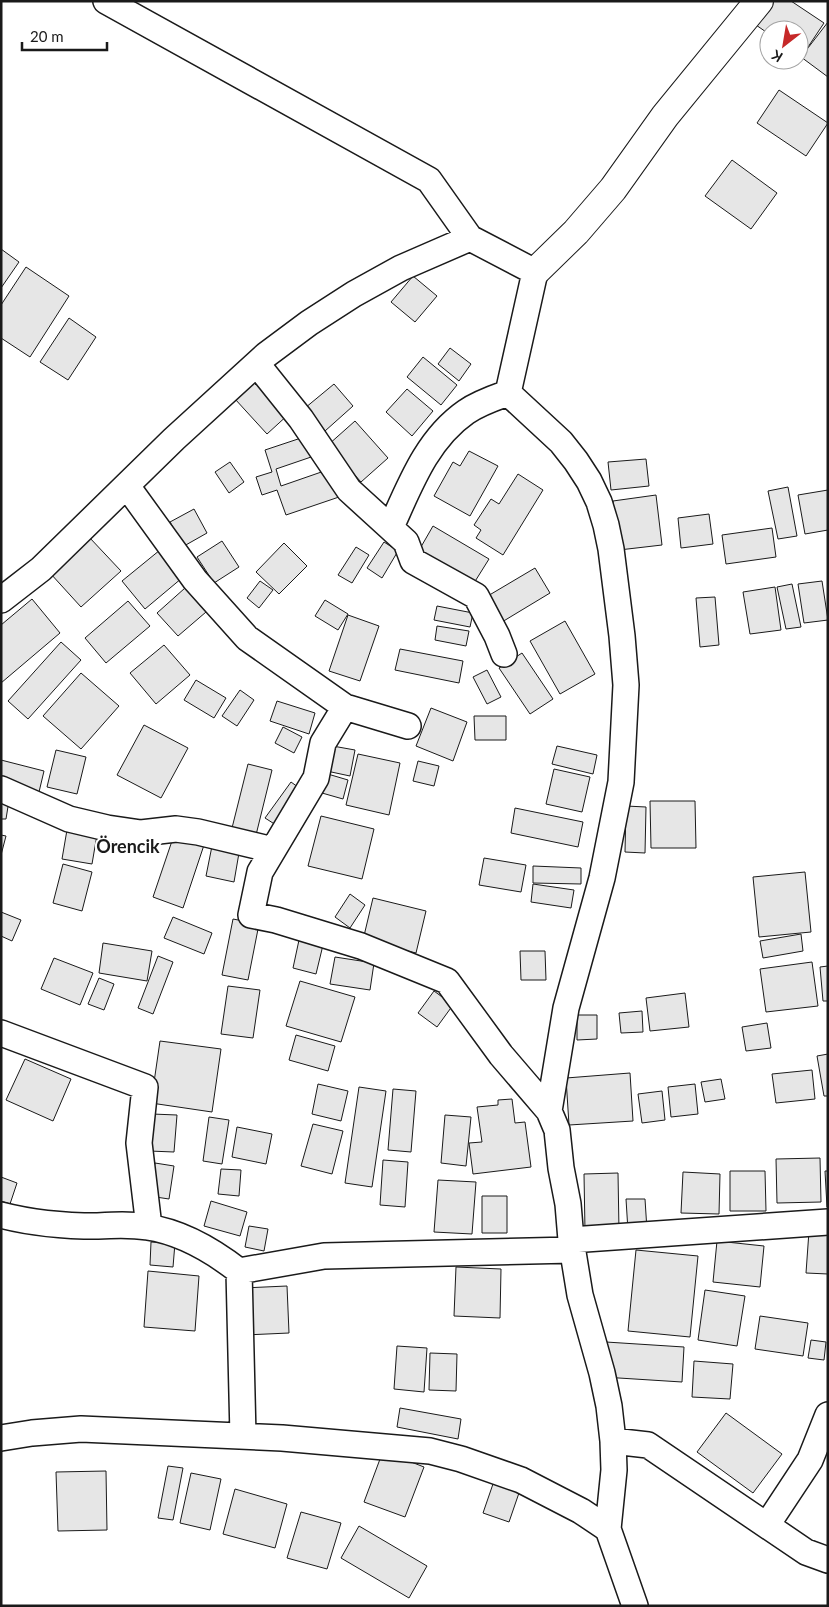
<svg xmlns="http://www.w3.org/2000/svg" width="829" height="1607" viewBox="0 0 829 1607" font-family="Lato,sans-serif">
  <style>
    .building { fill: #e6e6e6; stroke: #1a1a1a }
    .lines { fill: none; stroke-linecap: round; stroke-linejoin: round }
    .street-casing { stroke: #1a1a1a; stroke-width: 28 }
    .secondary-casing { stroke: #1a1a1a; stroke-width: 30 }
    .street { stroke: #fff; stroke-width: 25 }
    .secondary { stroke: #fff; stroke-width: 28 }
    .labels { text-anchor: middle; stroke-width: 4; stroke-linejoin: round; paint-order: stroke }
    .quarter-label { font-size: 18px; font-weight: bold; fill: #1a1a1a; stroke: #fff }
  </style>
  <rect width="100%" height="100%" fill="#fff"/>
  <path class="building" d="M773 1H791L824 23 802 56 799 54V30H769V34L756 25Z
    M828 22V77L801 57Z
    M779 90 828 123 806 156 757 123Z
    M732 160 777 193 751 229 705 196Z
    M1 249 19 262 1 288Z
    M26 267 69 296 30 357 1 338V305Z
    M413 276 437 296 415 322 391 302Z
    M69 318 96 337 68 380 40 362Z
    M450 348 471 364 459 381 438 364Z
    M423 357 457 385 441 405 407 377Z
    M258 378 290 413 267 434 235 399Z
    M334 384 353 406 325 431 305 408Z
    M407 389 433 411 412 436 386 412Z
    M355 421 388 458 361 482 328 445Z
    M310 435 317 455 276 469 281 486 330 469 339 497 286 515 277 490 262 495 256 477 272 472 265 450Z
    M469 451 498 466 470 516 434 496 453 462 460 466Z
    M646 459 649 486 611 490 608 462Z
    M230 462 244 482 229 493 215 472Z
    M518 474 543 490 503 555 476 538 481 530 474 525 491 499 499 504Z
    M788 487 797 536 778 539 768 491Z
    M828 490V530L805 534 798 495Z
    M656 495 662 545 619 550 613 501Z
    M194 509 207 533 184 546 170 522Z
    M709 514 713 544 681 548 678 518Z
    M433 526 489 559 469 591 414 559Z
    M772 528 776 557 726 564 722 535Z
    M89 537 121 571 81 607 50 573Z
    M222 541 239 567 214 583 197 557Z
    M384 542 398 551 382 578 367 568Z
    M284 543 307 566 279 594 256 572Z
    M356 547 369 555 352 583 338 575Z
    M160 550 182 578 145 609 122 581Z
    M535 568 550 593 497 625 481 600Z
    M260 581 273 590 259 608 247 598Z
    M822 581 828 620 804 623 798 584Z
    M792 584 801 627 786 629 777 587Z
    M775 587 781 630 750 634 743 592Z
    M185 588 206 612 178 636 157 613Z
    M715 597 719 645 700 647 696 598Z
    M32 599 60 633 1 683V625Z
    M325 600 348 614 338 630 315 616Z
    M128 601 150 626 106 663 85 638Z
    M437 606 473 613 470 627 434 620Z
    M348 615 379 626 360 681 329 671Z
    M565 621 595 674 560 694 530 641Z
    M437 626 469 631 466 646 435 640Z
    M61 642 81 660 28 719 8 701Z
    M164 645 190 675 156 704 130 673Z
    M400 649 463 661 459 683 395 670Z
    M522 653 553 699 530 714 499 668Z
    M487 670 501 697 487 704 473 677Z
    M81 673 119 706 81 749 43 716Z
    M196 680 226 698 214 718 184 700Z
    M240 690 254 700 237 726 222 716Z
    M277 701 315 713 309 734 270 721Z
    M431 708 467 722 453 761 416 746Z
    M474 716H506V740H475Z
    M144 725 188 748 161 798 117 775Z
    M283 727 302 737 294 753 275 743Z
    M327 745 355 750 350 776 322 770Z
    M557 746 597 755 593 774 552 764Z
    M56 750 86 757 77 794 47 787Z
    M358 754 400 763 389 815 346 805Z
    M1 760 44 771 39 792 1 782Z
    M418 761 439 766 434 786 413 781Z
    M248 764 272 770 256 835 232 828Z
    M554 769 590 777 582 812 546 804Z
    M321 772 348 780 343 799 315 791Z
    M291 782 302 790 276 825 265 818Z
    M1 793 10 794 6 819H1Z
    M650 801H695L696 848H651Z
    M626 806 646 807 645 853 625 852Z
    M515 808 583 822 578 847 511 833Z
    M321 816 374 829 362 879 308 866Z
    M68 824 98 829 92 864 62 859Z
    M175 832 205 842 183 908 153 897Z
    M1 835 6 836 1 855Z
    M213 841 240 847 234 882 206 876Z
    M484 858 526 865 521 892 479 885Z
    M63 864 92 872 82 911 53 903Z
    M533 866 581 868V884L533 883Z
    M805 872 811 932 759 937 753 877Z
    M533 884 574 890 571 908 531 902Z
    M350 894 365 905 350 928 335 917Z
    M373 898 426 911 416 953 363 940Z
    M1 912 21 920 12 941 1 936Z
    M173 917 212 933 204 954 164 938Z
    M233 919 259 924 248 980 222 975Z
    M801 934 803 951 763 958 760 941Z
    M299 940 323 945 316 974 293 968Z
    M103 943 152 951 147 981 99 973Z
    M520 951H545L546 980H521Z
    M158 956 173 962 153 1014 138 1008Z
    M335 957 374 963 370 990 330 984Z
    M54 958 93 973 80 1005 41 989Z
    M812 962 818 1006 766 1012 760 969Z
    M828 966V1001H823L820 967Z
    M99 978 114 984 104 1010 88 1004Z
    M300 981 355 997 341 1042 286 1026Z
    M228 986 260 990 253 1038 221 1034Z
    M434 991 453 1005 437 1027 418 1013Z
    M685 993 689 1027 650 1031 646 998Z
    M642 1011 643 1032 621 1033 619 1013Z
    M577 1015H597V1039L577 1040Z
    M767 1023 771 1048 746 1051 742 1027Z
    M296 1035 335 1046 328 1071 289 1060Z
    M160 1041 221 1049 212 1112 151 1103Z
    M828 1054V1096H824L817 1056Z
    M25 1059 71 1079 53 1121 6 1100Z
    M812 1070 815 1099 776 1103 772 1074Z
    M630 1073 633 1121 569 1125 566 1078Z
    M721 1079 725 1099 705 1102 701 1082Z
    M318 1084 348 1091 341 1121 312 1114Z
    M695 1084 698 1114 671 1117 668 1087Z
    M359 1087 386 1091 372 1187 345 1183Z
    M393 1089 416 1091 411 1152 388 1150Z
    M662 1091 665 1120 642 1123 638 1094Z
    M512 1099 515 1123 525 1122 531 1167 473 1174 469 1143 482 1142 477 1107 498 1105V1100Z
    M152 1114 177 1115 174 1152 149 1151Z
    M445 1115 471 1117 466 1166 441 1163Z
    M209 1117 229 1120 222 1164 203 1161Z
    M313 1124 343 1131 332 1174 301 1166Z
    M237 1127 272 1134 266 1164 232 1157Z
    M820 1158 821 1202 777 1203 776 1159Z
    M383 1160 408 1162 405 1207 380 1205Z
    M155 1163 174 1166 169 1199 149 1196Z
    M221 1169 241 1170 239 1196 218 1194Z
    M730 1171H765L766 1211H730Z
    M825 1171H828V1207H827Z
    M683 1172 720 1174 719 1214 681 1213Z
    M618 1173 619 1231H585L584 1174Z
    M1 1177 17 1183 10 1204 1 1201Z
    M438 1180 476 1182 472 1234 434 1232Z
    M482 1196H507V1233H482Z
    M626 1199H645L647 1230 628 1231Z
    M211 1201 247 1212 240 1236 204 1226Z
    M249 1226 268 1229 264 1251 245 1247Z
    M809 1231 828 1232V1274L806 1273Z
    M717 1241 764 1246 760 1287 713 1282Z
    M151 1242 175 1243 173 1267 150 1265Z
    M636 1250 698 1256 690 1337 628 1331Z
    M456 1267 501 1269 500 1318 454 1316Z
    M148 1271 199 1276 195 1331 144 1327Z
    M287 1286 289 1333 245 1335 243 1288Z
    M705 1290 745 1296 737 1346 698 1340Z
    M760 1316 808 1323 803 1356 755 1349Z
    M811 1340 826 1342 824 1360 808 1358Z
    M606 1342 684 1347 682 1382 603 1377Z
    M397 1346 427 1348 424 1392 394 1389Z
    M430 1353 457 1354 456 1391 429 1390Z
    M694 1361 733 1364 730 1399 692 1397Z
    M400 1408 461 1419 458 1439 397 1427Z
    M726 1413 782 1454 753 1493 697 1452Z
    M383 1451 424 1467 405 1517 364 1502Z
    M168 1466 183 1468 173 1520 158 1518Z
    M106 1471 107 1530 58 1531 56 1472Z
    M191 1473 221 1479 210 1530 180 1523Z
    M494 1481 520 1490 509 1522 483 1513Z
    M235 1489 287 1504 275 1548 223 1534Z
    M301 1512 341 1523 327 1569 287 1558Z
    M359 1526 427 1566 409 1598 341 1558Z"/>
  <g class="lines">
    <g class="street-casing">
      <path id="street" d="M106 1 429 180 470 238
        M257 364 301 419 349 490 406 542 413 561 476 596 497 636 504 654
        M508 393 561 442 576 461 589 481 599 502 606 525 611 549 622 636 626 685 621 782 602 878 566 1008 549 1111 557 1130 561 1168 568 1204 571 1240 580 1295 602 1373 609 1406 613 1441 614 1470 608 1529 635 1606
        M127 486 195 580 247 638 345 707 408 726
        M391 527C410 485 427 439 466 412 479 403 494 398 508 393
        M1 600 41 569 174 439 266 355 309 323 354 294 401 268 470 238 535 272 508 393
        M345 707 323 743 316 778 260 872 251 915 276 920 361 946 447 981 501 1055 549 1111
        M1 789 69 819 107 828 141 833 176 829 198 832 273 850
        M1 1033 145 1087 139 1143 149 1227
        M1 1215C32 1223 65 1226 97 1226 114 1225 130 1224 147 1227 182 1232 212 1250 239 1271L324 1256 572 1250
        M571 1240 828 1222
        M239 1271 243 1436
        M1 1438 32 1433 81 1429 282 1438 430 1451 461 1459 521 1480 581 1511 608 1529
        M613 1441 648 1445 806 1552 828 1560
        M767 1525 810 1460 828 1415"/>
    </g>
    <g class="secondary-casing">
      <path id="secondary" d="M535 272 576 232 613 189 665 116 759 1"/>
    </g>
    <use href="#street" class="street"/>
    <use href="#secondary" class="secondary"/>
  </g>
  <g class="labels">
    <g class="quarter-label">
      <text x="128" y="853">Örencik</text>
    </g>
  </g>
  <rect width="829" height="1607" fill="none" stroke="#1a1a1a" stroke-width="5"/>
  <g transform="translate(784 45) rotate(211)"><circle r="24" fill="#ffffff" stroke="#a3a3a3"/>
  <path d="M0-4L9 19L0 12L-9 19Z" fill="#c62828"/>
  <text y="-8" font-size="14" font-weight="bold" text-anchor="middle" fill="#1a1a1a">K</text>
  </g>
  <path d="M22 42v8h85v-8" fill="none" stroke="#1a1a1a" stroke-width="2.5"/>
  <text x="30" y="42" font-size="15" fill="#1a1a1a" stroke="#ffffff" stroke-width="4" paint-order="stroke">20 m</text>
</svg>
